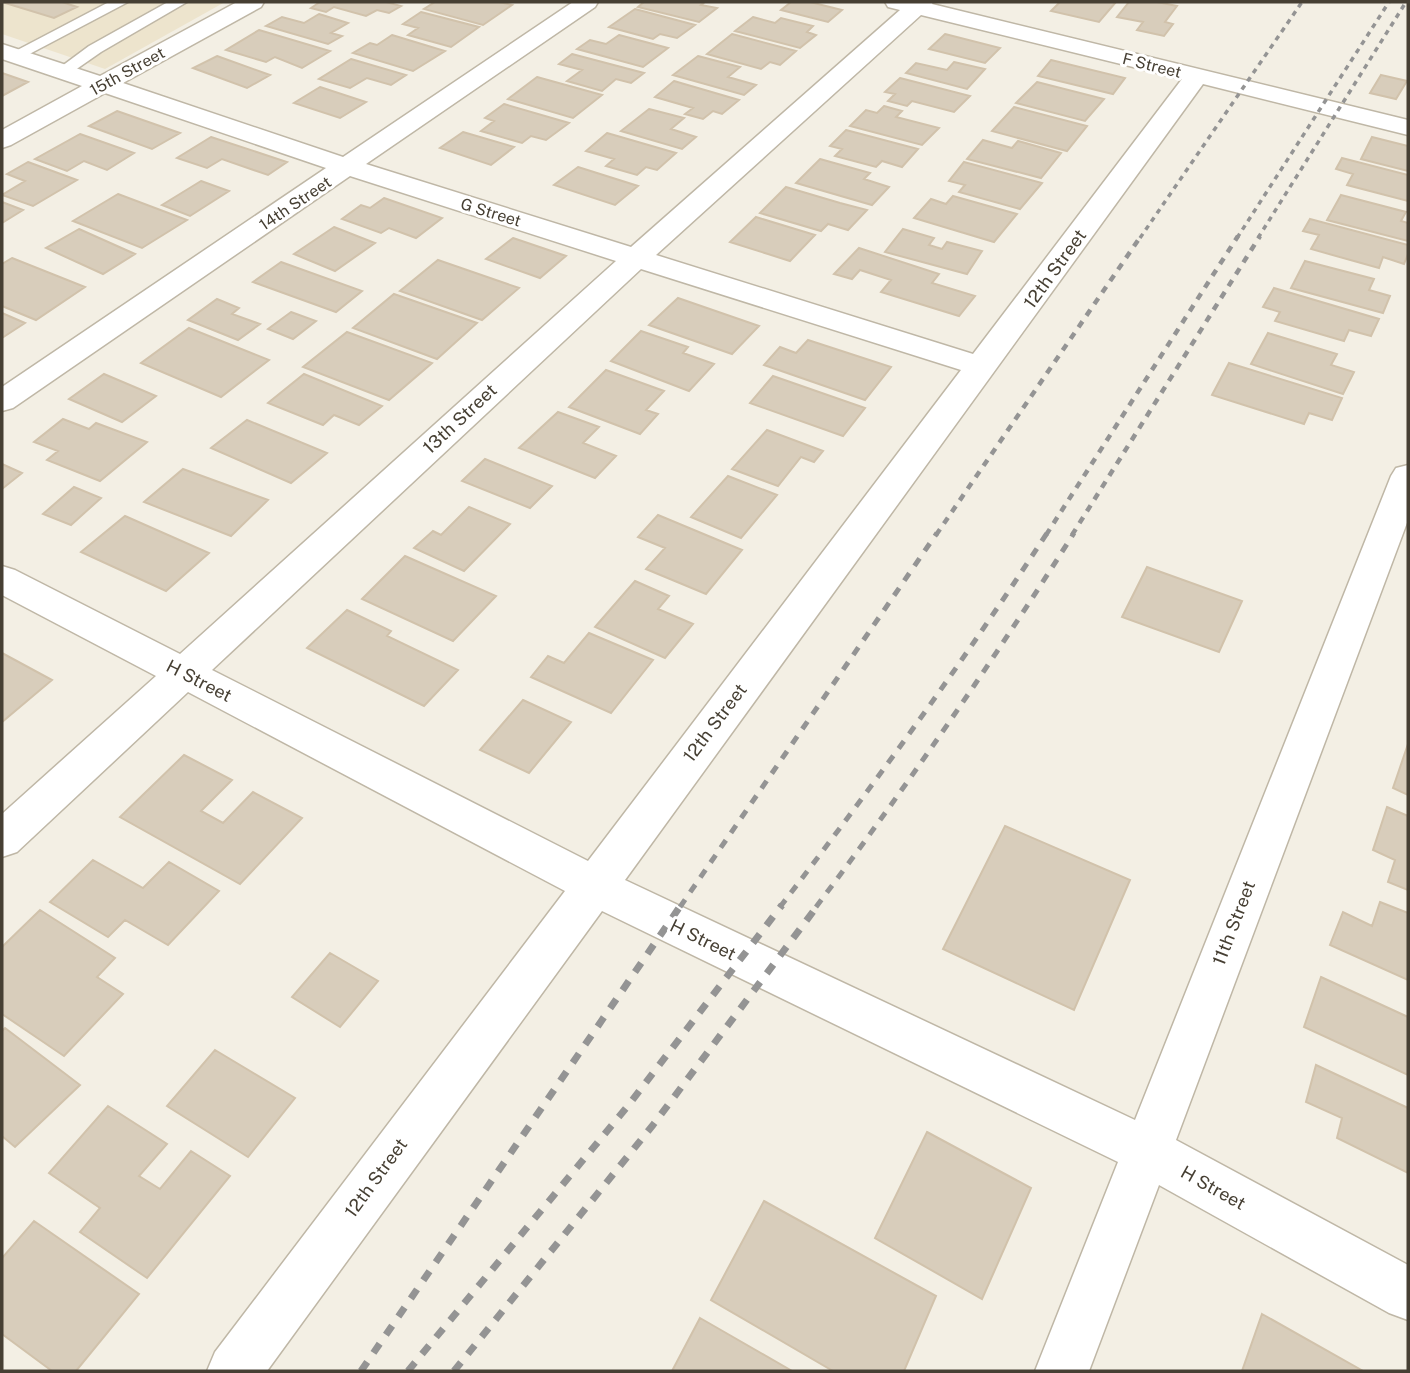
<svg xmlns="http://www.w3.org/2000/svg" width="1410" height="1373" viewBox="0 0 1410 1373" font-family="'Public Sans',sans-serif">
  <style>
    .education { fill: #ede4cd }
    .building { fill: #d8cdbb; stroke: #d1c2ab; stroke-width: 2 }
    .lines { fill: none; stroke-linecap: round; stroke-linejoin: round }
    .service-casing { stroke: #bfb7a6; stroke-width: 3 }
    .minor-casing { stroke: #bfb7a6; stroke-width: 3 }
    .service { fill: #fff; fill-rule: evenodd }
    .minor { fill: #fff; fill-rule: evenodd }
    .rail-far3 { stroke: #949494; stroke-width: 3.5; stroke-dasharray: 5 5; stroke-linecap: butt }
    .rail-far2 { stroke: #949494; stroke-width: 4.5; stroke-dasharray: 7 7; stroke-linecap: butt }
    .rail-far1 { stroke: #949494; stroke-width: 5; stroke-dasharray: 9 9; stroke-linecap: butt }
    .rail { stroke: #949494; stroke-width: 7; stroke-dasharray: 11 11; stroke-linecap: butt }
    .labels { text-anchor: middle; stroke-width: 6; stroke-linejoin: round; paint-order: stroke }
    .far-street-label { font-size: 16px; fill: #463f33; stroke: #fff }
    .street-label { font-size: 18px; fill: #463f33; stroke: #fff }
  </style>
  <rect width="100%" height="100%" fill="#f3efe4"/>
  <path class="education" d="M2 2H225L105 69 2 34Z"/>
  <path class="building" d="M2 2H68L65 3 77 7 54 18Z
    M320 2H386L401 6 389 13 377 10 366 16 334 7 326 12 311 8Z
    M435 2H499L512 5 483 25 424 9Z
    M644 2H705L701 5 717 8 699 22 638 7Z
    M791 2H810L842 10 828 22 781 10Z
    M1060 2H1116L1099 22 1051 11Z
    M1129 2H1157L1177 6 1165 22 1173 24 1164 36 1137 30 1143 22 1117 17Z
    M635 9 695 25 677 38 660 34 653 39 609 27Z
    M421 12 479 27 451 47 408 35 418 28 403 24Z
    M319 14 348 23 331 33 342 36 328 44 266 26 282 17 304 23Z
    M753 17 775 23 781 18 813 26 807 32 816 35 800 48 735 31Z
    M259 30 330 51 302 68 275 57 266 62 226 50Z
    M732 34 796 51 780 65 770 62 761 69 707 54Z
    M945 34 1000 48 985 63 929 49Z
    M392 35 445 51 413 71 353 53 370 43 377 45Z
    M619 35 668 48 643 67 577 49 590 40 606 44Z
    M572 54 644 73 631 83 616 79 602 91 567 81 582 70 559 64Z
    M217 56 270 75 247 88 193 68Z
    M698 56 740 67 728 77 756 85 744 95 673 75Z
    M351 59 406 75 391 85 367 78 350 88 319 79Z
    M1051 60 1125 78 1113 94 1038 76Z
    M954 62 985 69 967 89 906 73 916 63 947 70Z
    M2 73 28 82 2 96Z
    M1381 75 1407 81 1396 99 1370 93Z
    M537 77 602 95 573 118 508 99Z
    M900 78 970 96 954 112 912 101 907 106 888 101 895 94 885 92Z
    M674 81 739 100 722 114 713 111 703 119 685 114 693 108 655 97Z
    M1037 82 1104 99 1085 121 1016 103Z
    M320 87 366 102 340 118 294 103Z
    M504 104 569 123 546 140 531 136 522 143 481 131 494 121 485 118Z
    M884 106 902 111 896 117 939 128 922 145 850 126 866 110 877 113Z
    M1014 107 1087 126 1067 151 992 131Z
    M649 109 684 118 671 129 696 137 682 149 621 131Z
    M117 111 180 133 152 149 89 126Z
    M846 130 918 149 902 167 882 161 876 167 835 156 842 149 830 146Z
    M463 132 514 147 491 165 440 148Z
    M607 133 676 153 657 170 646 167 637 175 606 166 614 159 586 151Z
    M80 134 134 153 107 170 84 161 67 171 35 159Z
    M211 137 287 162 268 175 222 159 207 168 177 158Z
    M1372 137 1408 146V171L1361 159Z
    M983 140 1012 148 1018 141 1061 153 1041 178 967 159Z
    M1342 158 1408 175V201L1347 185 1353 174 1336 169Z
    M820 159 870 173 864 179 889 187 872 205 796 183Z
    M28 162 77 180 33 206 2 195 25 181 7 174Z
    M964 162 1042 183 1020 209 959 192 965 185 949 181Z
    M578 167 638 186 615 205 554 185Z
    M201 181 229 191 190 216 162 205Z
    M786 187 840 203 867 210 848 230 828 224 821 231 760 213Z
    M118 194 187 220 142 248 73 221Z
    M1341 195 1406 212 1401 221 1408 223V241L1327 220Z
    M953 196 1017 214 994 242 914 218 931 199 946 204Z
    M384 198 442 218 416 238 389 228 381 233 342 219 361 205 370 208Z
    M2 202 23 210 2 223Z
    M756 217 815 235 790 261 730 242Z
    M1310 219 1408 245V254L1404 264 1383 257 1379 268 1311 249 1319 235 1303 231Z
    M334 227 375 243 335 271 294 254Z
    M79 229 135 254 103 274 46 248Z
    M903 229 934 238 929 245 942 249 947 242 982 251 967 274 885 252Z
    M513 238 566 256 540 278 486 259Z
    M859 248 939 274 932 283 975 296 959 316 881 292 891 280 860 270 852 279 834 274Z
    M12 258 85 287 36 320 2 306V264Z
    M438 260 519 288 482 320 400 291Z
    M1305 261 1374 279 1369 290 1390 296 1383 313 1291 288Z
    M281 262 362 291 336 312 253 282Z
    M1274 288 1379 319 1371 336 1349 330 1344 341 1275 321 1280 312 1263 307Z
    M394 294 477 323 437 359 353 328Z
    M678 298 759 326 732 354 649 325Z
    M217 299 239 308 232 314 260 324 238 340 188 320Z
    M291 312 316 321 293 339 268 329Z
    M2 313 25 323 2 338Z
    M189 328 269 360 221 397 141 363Z
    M641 331 688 347 683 353 714 364 689 391 611 361Z
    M347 332 432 363 389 400 303 367Z
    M1268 333 1337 354 1331 365 1354 372 1343 394 1251 364Z
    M808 340 891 367 865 400 764 365 780 347 796 353Z
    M1229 363 1342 398 1332 420 1309 413 1304 424 1212 395Z
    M606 370 664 391 646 410 658 414 640 434 569 407Z
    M104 374 156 396 122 422 69 399Z
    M304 374 382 406 359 425 334 415 323 425 268 403Z
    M773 376 865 408 843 436 750 403Z
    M558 412 599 427 583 443 616 456 595 478 519 448Z
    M63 419 89 429 96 423 147 442 100 481 47 460 58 451 34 442Z
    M247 420 327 453 291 483 211 448Z
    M767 430 823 451 814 462 801 457 778 486 732 469Z
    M485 459 552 486 530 508 462 481Z
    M2 464 22 473 2 489Z
    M183 469 268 500 231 536 144 502Z
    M728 476 777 495 741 538 691 517Z
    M74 487 101 498 71 525 43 514Z
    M469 507 510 524 464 571 414 548 433 531 441 535Z
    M658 515 742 550 706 594 646 569 665 548 638 537Z
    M125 516 209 553 166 591 81 552Z
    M405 556 496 596 453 641 362 599Z
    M1147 567 1242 601 1219 652 1122 617Z
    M635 581 669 596 658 609 693 624 665 658 595 627Z
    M347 610 391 631 387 636 458 670 424 706 307 648Z
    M589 633 653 660 611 713 531 677 548 656 564 663Z
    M2 653 52 680 2 722Z
    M523 700 571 722 529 773 480 750Z
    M1408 744V795L1393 788Z
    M184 755 232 780 201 811 223 823 253 792 302 818 240 884 120 817Z
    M1387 807 1408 816V890L1388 882 1395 860 1373 850Z
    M1005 826 1130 880 1074 1010 943 949Z
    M93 860 143 888 169 862 219 891 168 945 125 920 108 937 50 902Z
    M1380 902 1408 913V980L1330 945 1343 912 1372 926Z
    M40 910 115 958 97 977 123 994 64 1056 2 1014V947Z
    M330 953 378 981 340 1027 292 997Z
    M1321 977 1408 1017V1075L1304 1027Z
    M5 1028 80 1085 15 1147 2 1136V1031Z
    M215 1050 295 1098 248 1157 167 1106Z
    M1316 1065 1408 1108V1173L1337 1138 1342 1118 1306 1102Z
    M108 1106 167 1144 139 1176 160 1189 191 1151 230 1176 147 1278 80 1232 100 1208 49 1173Z
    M927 1132 1031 1188 982 1299 875 1238Z
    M764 1201 936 1296 904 1371H833L711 1300Z
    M34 1221 139 1294 76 1371H52L2 1334V1258Z
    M1262 1314 1363 1371H1242Z
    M700 1318 792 1371H672Z"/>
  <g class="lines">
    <g class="service-casing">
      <path id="service" d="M109 2H128L20 59H8L6 56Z
        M168 2H187L101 52 68 75H56L54 72 89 46Z"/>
    </g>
    <g class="minor-casing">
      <path id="minor" d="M237 2H264L261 7 123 83 343 157 573 2H598L595 7 366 164 631 247 900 10 888 7 885 2H933L932 4 1408 120V135L1203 84 625 880 1135 1120 1391 476 1396 468 1408 465V520L1176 1140 1408 1265V1320L1389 1313 1159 1185 1089 1371H1035L1118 1162 602 911 267 1371H207L215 1352 565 891 188 692 17 852 2 857V814L156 676 2 595V566L15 570 180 654 616 261 350 176 13 408 2 411V387L326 168 105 93 11 145 2 148V130L82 86 2 59V44L100 76ZM921 15 1182 79 973 354 656 255ZM641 269 961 370 588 861 212 670Z"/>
    </g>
    <use href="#service" class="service"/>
    <use href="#minor" class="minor"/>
    <path class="rail-far3" d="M1140 238 1302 2
      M1237 238 1389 2
      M1258 238 1406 2"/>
    <path class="rail-far2" d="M936 535 1141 236
      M1046 535 1238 236
      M1072 535 1260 236"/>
    <path class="rail-far1" d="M680 907 937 533
      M780 907C873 786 964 661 1047 533
      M816 907C907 786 993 661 1074 533"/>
    <path class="rail" d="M361 1371 681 905
      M408 1371 627 1107 782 905
      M454 1371 653 1125 818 905"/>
  </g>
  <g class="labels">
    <g class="far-street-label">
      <text transform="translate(1152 65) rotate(14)" y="6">F Street</text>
      <text transform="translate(127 71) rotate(-29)" y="6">15th Street</text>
      <text transform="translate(295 203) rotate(-34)" y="6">14th Street</text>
      <text transform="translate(491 212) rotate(17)" y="6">G Street</text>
    </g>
    <g class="street-label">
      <text transform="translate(1055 269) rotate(-54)" y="6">12th Street</text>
      <text transform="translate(460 419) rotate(-43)" y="6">13th Street</text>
      <text transform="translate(199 681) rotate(27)" y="6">H Street</text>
      <text transform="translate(715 723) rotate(-53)" y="6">12th Street</text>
      <text transform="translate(1234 923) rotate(-69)" y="6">11th Street</text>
      <text transform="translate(703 940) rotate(26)" y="6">H Street</text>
      <text transform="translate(376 1178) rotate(-54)" y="6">12th Street</text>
      <text transform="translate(1213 1188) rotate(29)" y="6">H Street</text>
    </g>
  </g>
  <rect width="1410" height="1373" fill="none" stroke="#463f33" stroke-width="7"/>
</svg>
